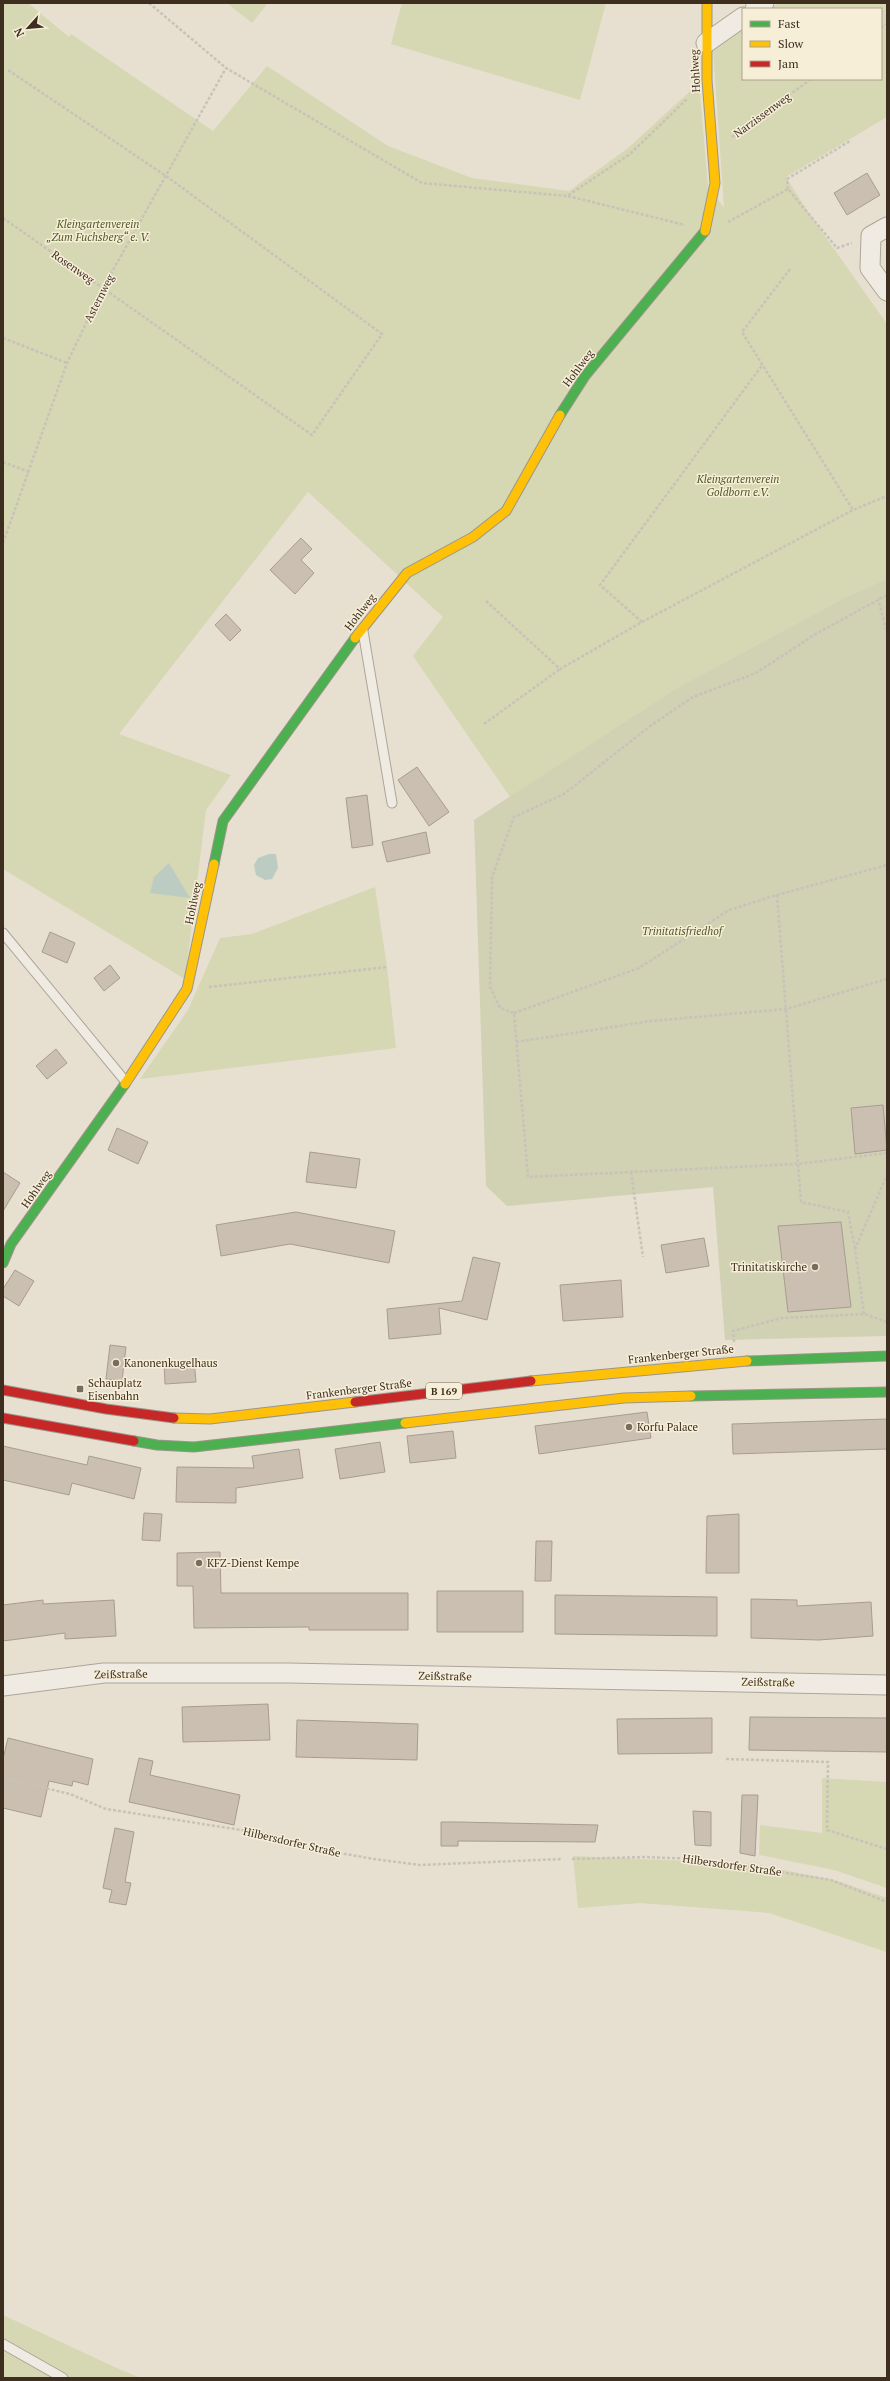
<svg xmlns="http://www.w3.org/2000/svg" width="890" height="2381" viewBox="0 0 890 2381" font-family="'PT Serif',serif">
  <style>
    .green { fill: #d6d7b3 }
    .cemetery { fill: #d1d1b3 }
    .water { fill: #bcccc2 }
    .building { fill: #cbbfb2; stroke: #a89c90 }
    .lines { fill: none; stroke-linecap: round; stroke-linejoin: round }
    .lane-casing { stroke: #ada599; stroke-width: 11 }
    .street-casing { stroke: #ada599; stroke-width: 21 }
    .fast-casing { stroke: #9c958a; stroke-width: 11 }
    .slow-casing { stroke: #9c958a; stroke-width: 11 }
    .jam-casing { stroke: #9c958a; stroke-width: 11 }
    .path { stroke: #c8c2b9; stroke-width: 2.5; stroke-dasharray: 3 2; stroke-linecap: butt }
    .lane { stroke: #efebe3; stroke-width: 9 }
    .street { stroke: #efebe3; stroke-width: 19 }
    .fast { stroke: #4caf50; stroke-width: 9 }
    .slow { stroke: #ffc107; stroke-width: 9 }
    .jam { stroke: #c62828; stroke-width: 9 }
    .poi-dot { fill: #786c5e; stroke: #f7eed8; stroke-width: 1.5 }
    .labels { text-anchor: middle; stroke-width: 3; stroke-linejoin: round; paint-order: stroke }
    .shield { fill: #f7eed8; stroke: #756857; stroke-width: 1 }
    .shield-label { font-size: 10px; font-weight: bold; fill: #3d2e20 }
    .street-label { font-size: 11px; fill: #3d2e20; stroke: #f7eed8 }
    .park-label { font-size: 11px; font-style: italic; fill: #4d5a26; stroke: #f7eed8 }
    .poi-label { font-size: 11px; fill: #3d2e20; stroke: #f7eed8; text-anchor: start }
  </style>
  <rect width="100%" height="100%" fill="#e7e0d1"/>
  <path class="green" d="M3 3H28L69 37 71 34 213 131 267 66 388 146 472 178 569 191 628 148 699 83 708 186 724 208 713 49 743 28V79H881V9H770L778 3H887V117L786 177 808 212 887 324V579L848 596 677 688 510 797 413 656 443 617 308 492 119 734 231 775 206 810 185 979 3 869Z
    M227 3H268L252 23Z
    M402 3H606L580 100 391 44Z
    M375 887 387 967 396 1048 140 1079 188 1010 220 938 252 934Z
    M822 1778 887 1782V1888L834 1870 759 1855 760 1825 822 1833Z
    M573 1856 755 1864 838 1881 887 1898V1952L769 1913 640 1903 578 1908Z
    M3 2315 121 2370 141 2378H3Z"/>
  <path class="cemetery" d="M887 579V1336L725 1340 713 1187 507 1206 486 1186 474 820 677 688 848 596Z"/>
  <path class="water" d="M269 854H276L278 868 272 879 265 880 256 875 254 865 258 858Z
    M169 863 190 898 150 893 154 877Z"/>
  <path class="building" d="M867 173 880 195 847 215 834 193Z
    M301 538 312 549 301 560 314 573 295 594 270 570Z
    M226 614 241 630 230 641 215 625Z
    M417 767 449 812 429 826 398 780Z
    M367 795 373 845 352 848 346 798Z
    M426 832 430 853 387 862 382 842Z
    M50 932 75 943 67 963 42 952Z
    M110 965 120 978 104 991 94 978Z
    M56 1049 67 1063 47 1079 36 1066Z
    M883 1105 887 1150 855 1154 851 1108Z
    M117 1128 148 1142 138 1164 108 1150Z
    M310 1152 360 1159 356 1188 306 1182Z
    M3 1172 20 1183 3 1211Z
    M296 1212 395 1231 389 1263 290 1244 221 1256 216 1225Z
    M841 1222 851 1307 788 1312 778 1226Z
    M704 1238 709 1266 666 1273 661 1245Z
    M473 1257 500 1263 487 1320 439 1308 441 1334 389 1339 387 1309 462 1301Z
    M15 1270 34 1281 19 1306 3 1296V1289Z
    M621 1280 623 1317 563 1321 560 1285Z
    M110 1345 126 1347 122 1381 106 1379Z
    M194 1360 196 1382 165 1384 164 1362Z
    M647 1412 651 1438 539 1454 535 1426Z
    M887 1419V1449L733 1454 732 1424Z
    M453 1431 456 1458 410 1463 407 1436Z
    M380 1442 385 1472 340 1479 335 1449Z
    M3 1446 87 1465 89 1456 141 1468 134 1499 72 1483 69 1495 3 1480Z
    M299 1449 303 1478 236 1488V1503L176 1502 177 1467 254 1468 252 1456Z
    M144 1513 162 1514 160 1541 142 1540Z
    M739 1514V1573H706L707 1516Z
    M536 1541H552L551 1581H535Z
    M220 1552 221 1593H408V1630H309V1627L194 1628 193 1586H177V1553Z
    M437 1591H523V1632H437Z
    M555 1595 717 1597V1636L555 1634Z
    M751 1599 797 1600V1606L871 1602 873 1636 819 1640 751 1638Z
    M43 1600V1604L114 1600 116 1636 65 1639V1633L3 1641V1605Z
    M268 1704 270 1740 183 1742 182 1707Z
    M750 1717 887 1718V1752L749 1750Z
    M712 1718V1753L618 1754 617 1719Z
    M297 1720 418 1724 417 1760 296 1757Z
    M8 1738 93 1759 88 1785 73 1781 72 1786 49 1781 41 1817 3 1808V1759Z
    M139 1758 153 1761 150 1775 240 1795 234 1825 129 1802Z
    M742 1795H758L755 1856 740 1853Z
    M693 1811 711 1812V1846L695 1845Z
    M441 1822H458L598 1825 595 1842 458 1841V1846H441Z
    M115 1828 134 1832 125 1882 131 1883 126 1905 109 1902 112 1890 103 1888Z"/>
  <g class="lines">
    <g class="lane-casing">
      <path id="lane" d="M363 631 392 803
        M3 933 126 1082
        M3 2344 63 2378"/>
    </g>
    <g class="street-casing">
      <path id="street" d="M755 9 764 3
        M706 43 743 17
        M887 227 871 236 870 268 887 291
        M3 1686 104 1673H288L887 1685"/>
    </g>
    <g class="fast-casing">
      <path id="fast" d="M560 415 585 376 705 231
        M214 864 223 821 355 638
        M3 1263 11 1244 125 1084
        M747 1361 887 1356
        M691 1396 887 1392
        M134 1441 157 1445 194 1447 405 1423"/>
    </g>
    <g class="slow-casing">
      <path id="slow" d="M705 231 715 183 707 80V3
        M355 638 407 573 473 537 506 511 560 415
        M125 1084 187 989 214 864
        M531 1381 747 1361
        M174 1418 210 1419 355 1402
        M405 1423 624 1398 691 1396"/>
    </g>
    <g class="jam-casing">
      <path id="jam" d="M3 1390 106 1409 174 1418
        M355 1402 531 1381
        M3 1418 134 1441"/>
    </g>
    <path class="path" d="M149 3 226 68 422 183 567 196 630 154 688 98
      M881 28 887 24
      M732 137 811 79
      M788 189 787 179 850 141
      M568 196 685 225
      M3 218 312 435 382 334 166 176 8 70
      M728 222 788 189 837 248 852 243
      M790 269 742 332 853 510
      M3 338 67 363
      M3 462 29 472
      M3 543 67 363 103 288 226 68
      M887 595 814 635 756 673 693 697 650 726 564 794 514 817 492 877 490 987 500 1008 514 1013 528 1177 797 1164 887 1153
      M878 598 887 633
      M486 601 560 669 642 622 853 510 887 496
      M642 622 600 585 763 364
      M484 724 560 669
      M777 895 801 1202 848 1212 855 1249
      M209 987 387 967
      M514 1013 639 968 729 910 777 895 887 865
      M516 1042 651 1021 786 1009 887 979
      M631 1172 643 1257
      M864 1314 855 1249 887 1175
      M734 1342 733 1331 782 1318 864 1314 887 1322
      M726 1759 828 1762 827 1830 887 1849
      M3 1778 70 1794 106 1809 267 1834 334 1852 374 1859 420 1865 562 1859
      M572 1859 645 1857 698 1859 831 1880 887 1902"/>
    <use href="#lane" class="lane"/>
    <use href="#street" class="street"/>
    <use href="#fast" class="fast"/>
    <use href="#slow" class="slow"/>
    <use href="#jam" class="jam"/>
  </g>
  <g class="poi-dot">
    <circle cx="815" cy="1267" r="4"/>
    <circle cx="116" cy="1363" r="4"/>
    <rect x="76" y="1385" width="8" height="8" rx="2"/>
    <circle cx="629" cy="1427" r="4"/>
    <circle cx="199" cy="1563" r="4"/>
  </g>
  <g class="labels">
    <rect class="shield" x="426" y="1383" width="36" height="16" rx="3"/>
    <g class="shield-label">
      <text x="444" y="1395">B 169</text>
    </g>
    <g class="street-label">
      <text transform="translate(695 71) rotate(-93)" y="4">Hohlweg</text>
      <text transform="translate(762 115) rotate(-36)" y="4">Narzissenweg</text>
      <text transform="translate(73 267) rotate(35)" y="4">Rosenweg</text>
      <text transform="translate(99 298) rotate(-63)" y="4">Asternweg</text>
      <text transform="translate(578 368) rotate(-53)" y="4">Hohlweg</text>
      <text transform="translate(360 612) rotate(-52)" y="4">Hohlweg</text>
      <text transform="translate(193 903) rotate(-78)" y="4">Hohlweg</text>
      <text transform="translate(36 1189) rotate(-55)" y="4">Hohlweg</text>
      <text transform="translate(681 1354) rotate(-6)" y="4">Frankenberger Straße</text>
      <text transform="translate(359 1389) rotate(-7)" y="4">Frankenberger Straße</text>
      <text transform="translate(121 1674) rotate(-1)" y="4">Zeißstraße</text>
      <text transform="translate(445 1676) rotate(1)" y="4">Zeißstraße</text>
      <text transform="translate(768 1682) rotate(1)" y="4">Zeißstraße</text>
      <text transform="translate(292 1842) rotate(13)" y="4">Hilbersdorfer Straße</text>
      <text transform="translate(732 1865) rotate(8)" y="4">Hilbersdorfer Straße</text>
    </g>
    <g class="park-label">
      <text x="98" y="228">Kleingartenverein<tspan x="98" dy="13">„Zum Fuchsberg“ e. V.</tspan></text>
      <text x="738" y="483">Kleingartenverein<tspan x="738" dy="13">Goldborn e.V.</tspan></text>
      <text x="682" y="935">Trinitatisfriedhof</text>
    </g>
    <g class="poi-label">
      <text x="807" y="1271" text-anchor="end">Trinitatiskirche</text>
      <text x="124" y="1367">Kanonenkugelhaus</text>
      <text x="88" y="1387">Schauplatz<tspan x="88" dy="13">Eisenbahn</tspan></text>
      <text x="637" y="1431">Korfu Palace</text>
      <text x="207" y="1567">KFZ-Dienst Kempe</text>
    </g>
  </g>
  <rect width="890" height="2381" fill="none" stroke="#3d2e20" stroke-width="8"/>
  <rect x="742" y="8" width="140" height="72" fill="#f7eed8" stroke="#ada18e"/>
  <rect x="750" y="21" width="20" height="6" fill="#4caf50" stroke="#ada18e"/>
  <text x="778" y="28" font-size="12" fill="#3d2e20">Fast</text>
  <rect x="750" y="41" width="20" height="6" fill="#ffc107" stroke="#ada18e"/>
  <text x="778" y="48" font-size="12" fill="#3d2e20">Slow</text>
  <rect x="750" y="61" width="20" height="6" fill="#c62828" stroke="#ada18e"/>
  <text x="778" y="68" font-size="12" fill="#3d2e20">Jam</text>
  <g transform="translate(28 28) rotate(243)" stroke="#f7eed8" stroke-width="3" paint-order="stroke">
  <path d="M0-3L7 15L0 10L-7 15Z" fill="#3d2e20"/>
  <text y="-6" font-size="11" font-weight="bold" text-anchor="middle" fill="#3d2e20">N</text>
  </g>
</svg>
